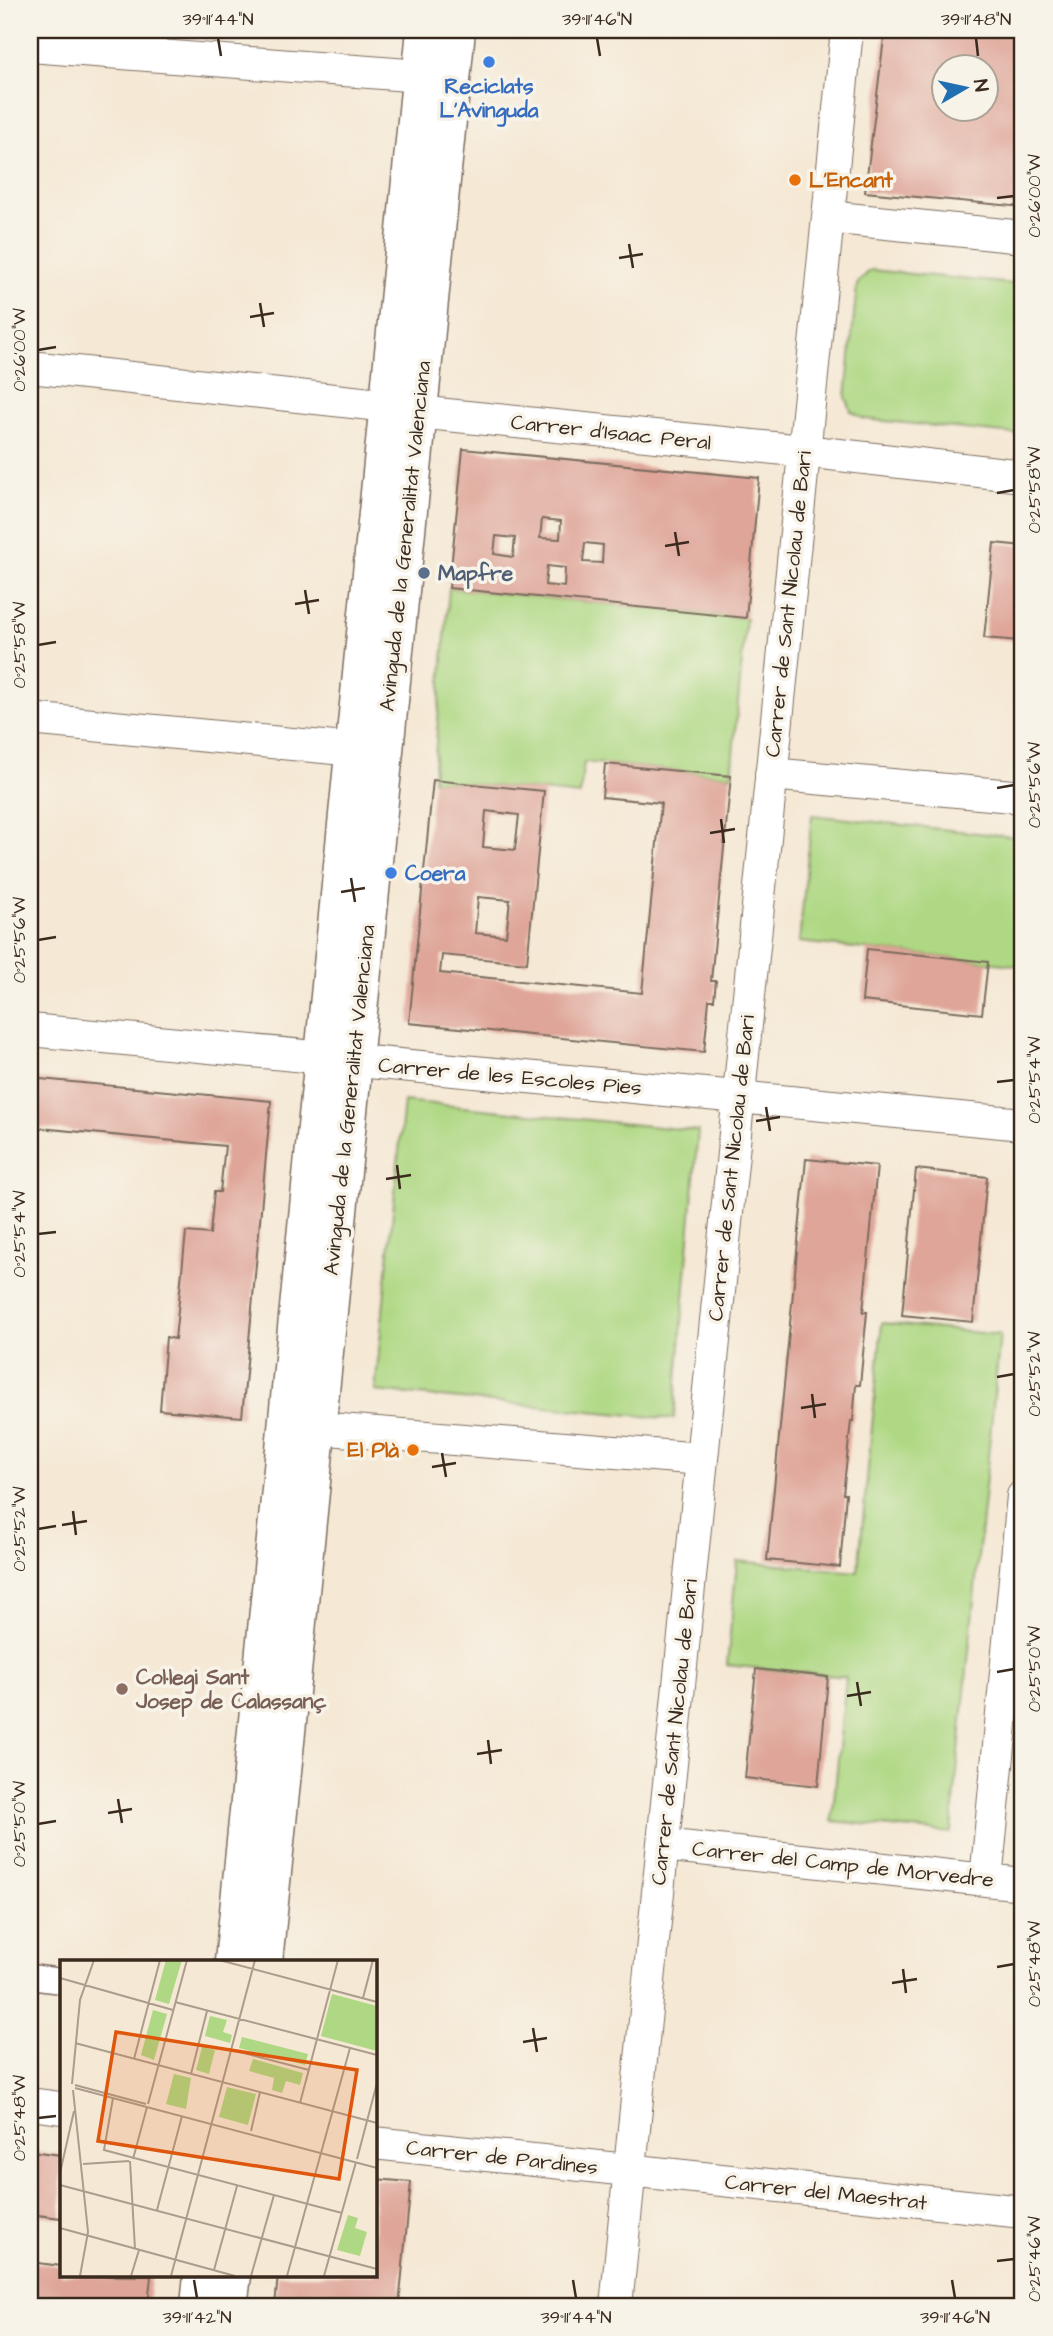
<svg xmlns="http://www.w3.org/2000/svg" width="1053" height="2336" viewBox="0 0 1053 2336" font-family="'Architects Daughter',sans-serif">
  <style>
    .green { fill: #aed883; stroke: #748150; stroke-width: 2 }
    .building { fill: #dfa599; fill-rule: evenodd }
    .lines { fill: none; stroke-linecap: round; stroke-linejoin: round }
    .pedestrian-casing { stroke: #7c6c5e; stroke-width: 27 }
    .minor-casing { stroke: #7c6c5e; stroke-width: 34 }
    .tertiary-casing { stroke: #7c6c5e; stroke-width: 41 }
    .pedestrian { stroke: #fff; stroke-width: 24 }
    .minor { stroke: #fff; stroke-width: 32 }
    .tertiary { stroke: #fff; stroke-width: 38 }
    .ticks { fill: none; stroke: #3b2a1e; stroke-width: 2.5 }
    .shop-dot { fill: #3f7fe0; stroke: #f7f3e8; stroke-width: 2.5 }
    .food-dot { fill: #e8710a; stroke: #f7f3e8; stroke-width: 2.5 }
    .service-dot { fill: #5c6f8a; stroke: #f7f3e8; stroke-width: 2.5 }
    .education-dot { fill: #8d6e63; stroke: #f7f3e8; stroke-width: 2.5 }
    .labels { text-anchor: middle; stroke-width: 7; stroke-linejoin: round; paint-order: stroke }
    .shop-label { font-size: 21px; font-weight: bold; fill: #366cbe; stroke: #f7f3e8 }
    .food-label { font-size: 21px; font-weight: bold; fill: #c56008; stroke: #f7f3e8; text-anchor: start }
    .street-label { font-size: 21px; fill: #3b2a1e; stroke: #f7f3e8 }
    .service-label { font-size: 21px; font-weight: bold; fill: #4e5e75; stroke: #f7f3e8; text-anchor: start }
    .education-label { font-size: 21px; font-weight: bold; fill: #785e54; stroke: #f7f3e8; text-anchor: start }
    .inset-road { fill: none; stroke: #ab9c8b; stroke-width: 2 }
    .view { fill: #df570d; fill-opacity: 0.15; stroke: #df570d; stroke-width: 3.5 }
    .inset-edge { fill: none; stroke: #3b2a1e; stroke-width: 3.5 }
    .neatline { fill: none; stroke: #3b2a1e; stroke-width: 2.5 }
    .ticks-label { font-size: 18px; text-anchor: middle; fill: #3b2a1e }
  </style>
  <rect width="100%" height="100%" fill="#f7f3e8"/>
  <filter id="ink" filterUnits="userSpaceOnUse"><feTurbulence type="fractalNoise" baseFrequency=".0143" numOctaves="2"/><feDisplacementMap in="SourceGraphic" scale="14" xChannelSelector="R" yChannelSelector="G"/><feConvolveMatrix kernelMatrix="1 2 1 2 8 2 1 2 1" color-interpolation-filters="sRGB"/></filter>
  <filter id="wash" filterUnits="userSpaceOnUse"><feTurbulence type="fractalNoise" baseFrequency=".00686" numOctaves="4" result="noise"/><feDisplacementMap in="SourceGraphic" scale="28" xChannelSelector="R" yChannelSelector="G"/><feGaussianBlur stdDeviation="1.57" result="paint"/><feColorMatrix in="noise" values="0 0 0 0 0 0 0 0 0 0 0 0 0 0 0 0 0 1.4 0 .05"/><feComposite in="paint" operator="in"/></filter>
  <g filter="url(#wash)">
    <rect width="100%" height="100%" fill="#f5e8d4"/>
    <path class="green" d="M871 270 1023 285V435L864 419 851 411 846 397 857 285 861 279Z
      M449 588 746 618 731 776 584 762 580 795 433 780Z
      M812 815 1023 838V966L799 942Z
      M404 1101 698 1131 674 1419 375 1391Z
      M882 1323 1000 1335 951 1833 832 1821 846 1677 727 1665 737 1561 858 1572Z"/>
    <g id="blocks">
      <path class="building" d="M885 30H1023V207L865 192ZM944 66H986V108H944Z
        M463 449 759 478 746 618 449 588ZM542 519 561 521 560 539 540 538ZM496 536 515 538 513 557 494 554ZM585 543 603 545 602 563 583 562ZM547 566 565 568 564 587 545 585Z
        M994 543 1023 546V611L1020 641 984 638Z
        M605 764 731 776 711 981H716L714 1000H709L704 1052 409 1023 433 780 544 791 527 963 442 955 440 973 642 993 661 803 602 797ZM486 811 519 815 515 850 483 847ZM478 897 510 900 506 936 475 933Z
        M867 949 988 962 982 1014 862 1001Z
        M30 1078 271 1101 242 1417 160 1410 166 1337 175 1339 186 1232 210 1234 214 1192H220L225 1146 30 1127Z
        M806 1159 877 1166 863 1312H867L860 1385H856L853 1421H851L843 1494H846L840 1567 767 1560Z
        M916 1169 987 1177 973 1322 902 1315Z
        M756 1669 828 1677 818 1786 745 1778Z
        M30 2151 61 2155V2218L30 2214Z
        M374 2179 411 2182 399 2306H275L278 2275H374Z
        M30 2262 61 2266V2275L151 2276 148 2306H30Z"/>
    </g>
  </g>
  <g filter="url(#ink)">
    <use href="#blocks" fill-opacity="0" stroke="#7c6c5e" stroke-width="2"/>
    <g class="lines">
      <g class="pedestrian-casing">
        <path id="pedestrian" d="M30 1977 61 1981"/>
      </g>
      <g class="minor-casing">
        <path id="minor" d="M30 46 421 76
          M828 217 1023 237
          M30 367 389 406
          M417 412 804 451 1023 476
          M30 719 355 750
          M771 774 1023 797
          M30 1030 1023 1124
          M316 1428 702 1459
          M663 1845 1023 1884
          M986 1880 1023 1496
          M30 2104 61 2108
          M374 2143 1023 2212
          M616 2306 847 30"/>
      </g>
      <g class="tertiary-casing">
        <path id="tertiary" d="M234 1962 426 30
          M263 1962 456 30
          M200 2306 203 2275
          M228 2306 232 2275"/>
      </g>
      <use href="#pedestrian" class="pedestrian"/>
      <use href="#minor" class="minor"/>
      <use href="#tertiary" class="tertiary"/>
    </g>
  </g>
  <path class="ticks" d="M218 38 221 56M597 38 600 56M976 38 978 56M997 198 1014 196M629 244 633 268M619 258 643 254M260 303 264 327M250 317 274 313M38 350 56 347M997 493 1014 490M675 532 679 556M665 546 689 542M305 590 309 614M295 604 319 600M38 645 56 642M997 788 1014 785M721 819 724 843M710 833 735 829M351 878 355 902M341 892 365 888M38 940 56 937M997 1082 1014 1080M766 1107 770 1131M756 1121 780 1117M397 1165 400 1189M386 1179 411 1175M38 1234 56 1232M997 1377 1014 1374M812 1394 815 1418M801 1408 826 1404M442 1453 446 1477M432 1467 456 1463M73 1511 76 1535M62 1525 87 1521M38 1529 56 1526M997 1672 1014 1669M857 1682 861 1706M847 1696 871 1692M488 1740 491 1764M477 1754 502 1750M118 1799 122 1823M108 1813 132 1809M38 1824 56 1821M997 1967 1014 1964M903 1969 906 1993M892 1983 917 1979M533 2028 537 2052M523 2042 547 2038M38 2118 56 2116M997 2261 1014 2259M194 2280 197 2298M573 2280 576 2298M952 2280 955 2298"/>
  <g class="shop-dot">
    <circle cx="489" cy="62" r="7"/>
    <circle cx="391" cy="873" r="7"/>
  </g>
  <g class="food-dot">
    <circle cx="795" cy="180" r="7"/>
    <circle cx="413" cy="1450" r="7"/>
  </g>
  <circle class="service-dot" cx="424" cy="573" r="7"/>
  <circle class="education-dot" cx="122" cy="1689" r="7"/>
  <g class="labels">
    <g class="shop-label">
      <text x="489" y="93">Reciclats<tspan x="489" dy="24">L'Avinguda</tspan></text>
      <text x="405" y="880" text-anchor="start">Coera</text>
    </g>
    <g class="food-label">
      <text x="809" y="187">L'Encant</text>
      <text x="399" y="1457" text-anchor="end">El Plà</text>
    </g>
    <g class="street-label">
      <text transform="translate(611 432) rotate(6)" y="7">Carrer d'Isaac Peral</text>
      <text transform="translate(405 536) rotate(-84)" y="7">Avinguda de la Generalitat Valenciana</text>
      <text transform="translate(788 604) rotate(-84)" y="7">Carrer de Sant Nicolau de Bari</text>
      <text transform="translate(510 1076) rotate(5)" y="7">Carrer de les Escoles Pies</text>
      <text transform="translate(349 1100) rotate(-84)" y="7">Avinguda de la Generalitat Valenciana</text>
      <text transform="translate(731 1168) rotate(-84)" y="7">Carrer de Sant Nicolau de Bari</text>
      <text transform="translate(674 1732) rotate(-84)" y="7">Carrer de Sant Nicolau de Bari</text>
      <text transform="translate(843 1864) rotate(6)" y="7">Carrer del Camp de Morvedre</text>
      <text transform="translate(502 2157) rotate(6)" y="7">Carrer de Pardines</text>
      <text transform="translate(826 2192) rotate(6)" y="7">Carrer del Maestrat</text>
    </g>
    <g class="service-label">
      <text x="438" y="580">Mapfre</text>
    </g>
    <g class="education-label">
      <text x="136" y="1684">Col·legi Sant<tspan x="136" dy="24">Josep de Calassanç</tspan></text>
    </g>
  </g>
  <g transform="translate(60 1960)">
    <rect width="317" height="317" fill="#f5e8d4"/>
    <path d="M106 0H122L109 44 95 40ZM272 34 317 46V91L261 76ZM93 50 107 54 94 100 81 95ZM150 56 167 60 163 72 172 75 170 83 145 76ZM182 77 248 94 245 105 179 88ZM142 87 155 90 149 114 136 110ZM193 99 243 113 240 125 226 121 222 133 212 130 214 118 189 111ZM114 114 131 118 126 149 106 144ZM167 127 196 134 188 165 159 157ZM288 255 298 258 295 268 307 272 300 296 277 290Z" fill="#aed883"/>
    <path class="inset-road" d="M159 0 317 42M0 18 113 50M303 38 313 0M115 42 317 95M15 83 317 163M172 90 249 110M74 99 100 0M131 114 147 51M12 124 20 40 34 0M15 125 86 144M15 128 317 208M13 130 28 272 20 316M53 138 44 190 282 253M240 143 278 0M88 144 127 0M191 171 200 132M73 199 87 147M297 199 317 123M70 201 75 289M23 204 69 201M0 213 14 151M0 225 317 309M97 250 122 156M0 268 175 316M154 310 177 226M71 316 79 290M111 316 195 0M191 316 214 235M227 316 290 88M264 316 296 202"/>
    <path class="view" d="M56 72 297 110 279 219 38 181Z"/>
    <rect width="317" height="317" class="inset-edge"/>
  </g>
  <rect width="1053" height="2336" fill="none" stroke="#f7f3e8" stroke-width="77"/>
  <g transform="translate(965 88) rotate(81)"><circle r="33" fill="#f7f3e8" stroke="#aca397" stroke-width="2"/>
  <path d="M0-5L12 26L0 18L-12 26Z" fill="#1f6fb2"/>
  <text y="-10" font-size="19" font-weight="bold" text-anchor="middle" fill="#3b2a1e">N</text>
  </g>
  <rect x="38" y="38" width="976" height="2260" class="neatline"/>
  <g class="ticks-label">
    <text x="218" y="25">39°11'44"N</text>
    <text x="597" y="25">39°11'46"N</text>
    <text x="976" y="25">39°11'48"N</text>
    <text transform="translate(1034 196) rotate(-90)" y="6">0°26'00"W</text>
    <text transform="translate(19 350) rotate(-90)" y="6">0°26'00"W</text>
    <text transform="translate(1034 490) rotate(-90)" y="6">0°25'58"W</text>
    <text transform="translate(19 645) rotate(-90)" y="6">0°25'58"W</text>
    <text transform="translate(1034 785) rotate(-90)" y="6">0°25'56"W</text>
    <text transform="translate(19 940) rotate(-90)" y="6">0°25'56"W</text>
    <text transform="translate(1034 1080) rotate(-90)" y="6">0°25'54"W</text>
    <text transform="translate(19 1234) rotate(-90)" y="6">0°25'54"W</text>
    <text transform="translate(1034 1374) rotate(-90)" y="6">0°25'52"W</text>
    <text transform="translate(19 1529) rotate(-90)" y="6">0°25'52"W</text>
    <text transform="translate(1034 1669) rotate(-90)" y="6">0°25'50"W</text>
    <text transform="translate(19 1824) rotate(-90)" y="6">0°25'50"W</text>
    <text transform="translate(1034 1964) rotate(-90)" y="6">0°25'48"W</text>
    <text transform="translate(19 2118) rotate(-90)" y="6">0°25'48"W</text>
    <text transform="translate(1034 2259) rotate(-90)" y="6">0°25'46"W</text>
    <text x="197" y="2323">39°11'42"N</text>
    <text x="576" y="2323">39°11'44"N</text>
    <text x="955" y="2323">39°11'46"N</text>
  </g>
</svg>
